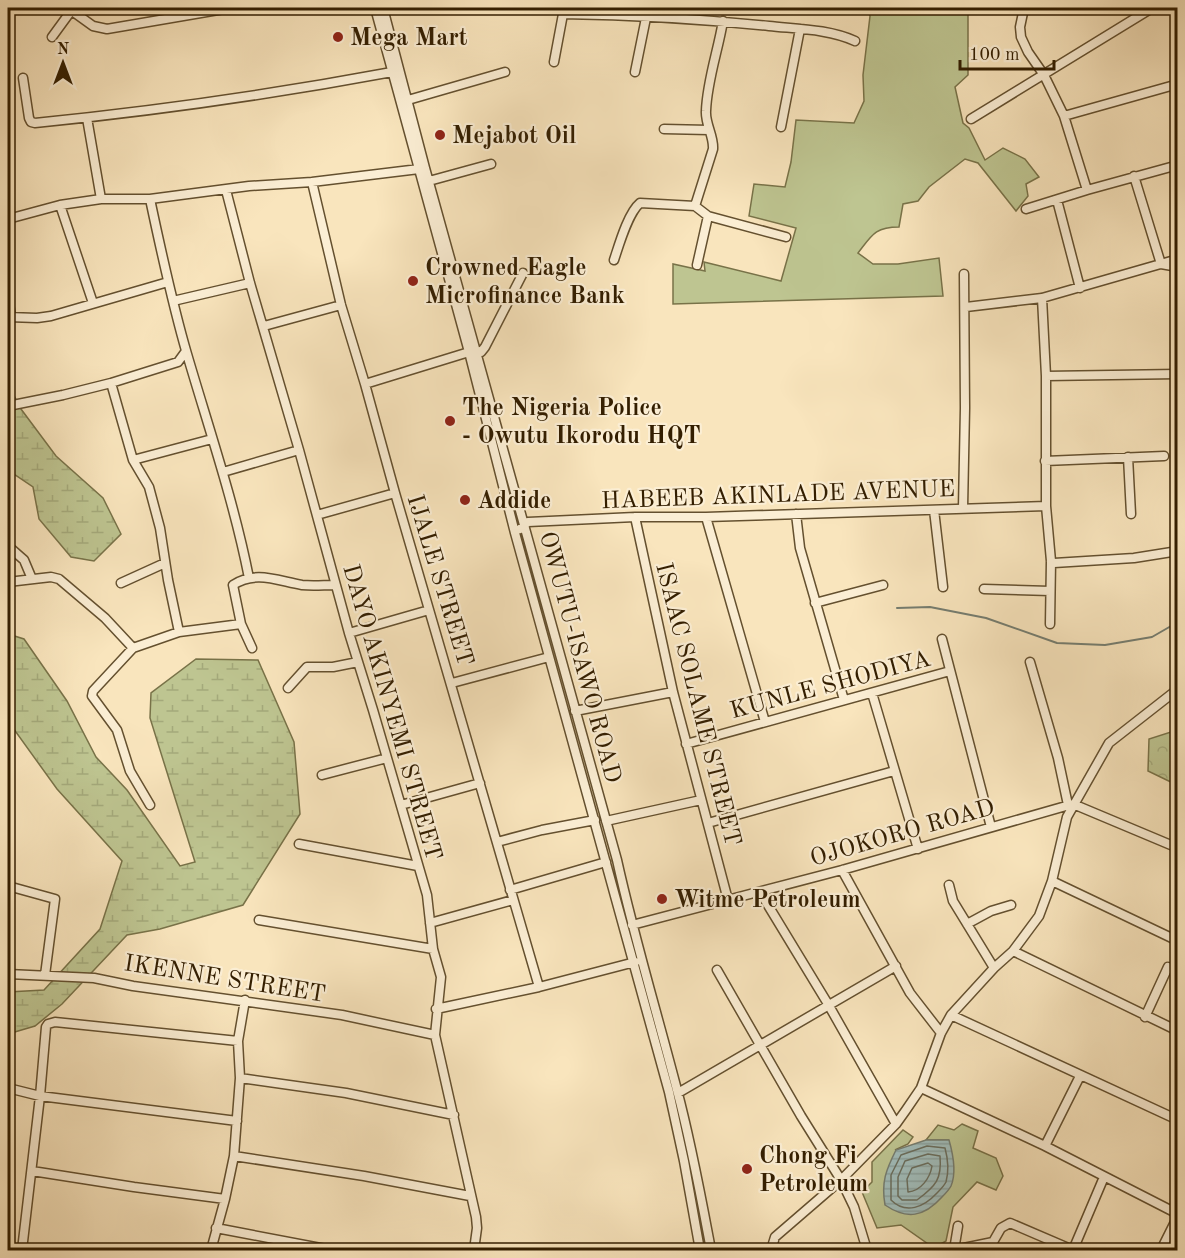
<svg xmlns="http://www.w3.org/2000/svg" width="1185" height="1258" viewBox="0 0 1185 1258" font-family="'Old Standard TT',serif">
  <style>
    .green { fill: #bec591; stroke: #787248; stroke-width: 1.5 }
    .forest { fill: url(#forest-crowns); stroke: #787248; stroke-width: 1.5 }
    .wetland { fill: url(#wetland-marsh); stroke: #787248; stroke-width: 1.5 }
    .water { fill: url(#water-rules); stroke: #757d70; stroke-width: 1.5 }
    .lines { fill: none; stroke-linecap: round; stroke-linejoin: round }
    .shore { stroke: #6a6e5e; stroke-width: 1.5 }
    .stream { stroke: #757d70; stroke-width: 2 }
    .minor-casing { stroke: #64502f; stroke-width: 11 }
    .minor { stroke: #fbeed4; stroke-width: 8 }
    .poi-dot { fill: #8f2418; stroke: #fbeed4; stroke-width: 2 }
    .labels { text-anchor: middle; stroke-width: 4.5; stroke-linejoin: round; paint-order: stroke }
    .poi-label { font-size: 24px; font-weight: bold; fill: #331e00; stroke: #fbeed4; text-anchor: start }
    .street-label { font-size: 24px; fill: #331e00; stroke: #fbeed4 }
  </style>
  <defs>
    <pattern id="forest-crowns" width="20" height="18" patternUnits="userSpaceOnUse" patternTransform="scale(1.5)"><rect width="20" height="18" fill="#bec591"/><path d="M2 6a3 3 0 1 1 6 0M12 15a3 3 0 1 1 6 0" fill="none" stroke="#a4a97b"/></pattern>
    <pattern id="wetland-marsh" width="20" height="14" patternUnits="userSpaceOnUse" patternTransform="scale(1.5)"><rect width="20" height="14" fill="#bec591"/><path d="M1 5h8M5 5V1M11 12h8M15 12V8" fill="none" stroke="#a4a97b"/></pattern>
    <pattern id="water-rules" width="6" height="5" patternUnits="userSpaceOnUse" patternTransform="scale(1.5)"><rect width="6" height="5" fill="#a1bdbb"/><path d="M0 2.5h6" fill="none" stroke="#8ba29f"/></pattern>
  </defs>
  <rect width="100%" height="100%" fill="#f9e5bd"/>
  <filter id="stains"><feTurbulence type="fractalNoise" baseFrequency=".00333" numOctaves="4"/><feColorMatrix values="0 0 0 0 .2 0 0 0 0 .09 0 0 0 0 .02 0 0 0 .5 -.17"/></filter>
  <radialGradient id="worn" r=".72"><stop offset=".6" stop-color="#630" stop-opacity="0"/><stop offset="1" stop-color="#630" stop-opacity=".3"/></radialGradient>
  <path class="green" d="M697 8H760L758 12 697 11Z
    M867 8H968V75L955 87 963 123 969 128 985 160 1003 148 1025 159 1039 177 1026 184 1028 196 1016 211 978 163 965 159 929 187 918 201 903 204 899 227C875 227 872 235 858 253L873 264H898L939 258 943 296 673 304V264L705 271 704 262 781 281 796 228 749 216 754 184 785 187 791 162 796 120 854 123 864 101 863 75 870 16Z
    M962 1124 978 1131 973 1148 996 1158 1003 1176 996 1190 977 1182 953 1207 946 1241 934 1248 901 1225 877 1228 862 1192 872 1182V1162L903 1130 913 1137 908 1144 895 1150 949 1140H926L938 1125 954 1130Z"/>
  <path class="forest" d="M1174 731 1177 732V785L1148 771 1149 739Z"/>
  <path class="wetland" d="M8 384 21 409 56 456 103 498 121 534 94 561 71 557 39 519 33 487 8 470Z
    M8 634 24 639 67 701 96 757 127 790 180 866 195 862 150 718 151 693 196 659 258 660 294 742 300 814 243 905 160 929 127 935 62 1004 35 1026 8 1034V992L44 990 100 929 122 861 57 789 8 721Z"/>
  <path class="water" d="M926 1140H949C953 1154 957 1172 951 1186 949 1190 945 1194 942 1197 924 1217 907 1220 885 1205 881 1182 886 1170 896 1150Z"/>
  <g class="lines">
    <path class="shore" d="M927 1146 945 1148C948 1159 949 1171 946 1182 944 1186 940 1190 937 1193 924 1207 906 1215 891 1200V1175L901 1155Z
      M928 1154 940 1156C942 1179 936 1186 917 1200H902L898 1196V1177L905 1161Z
      M928 1163 932 1166C930 1178 921 1191 908 1192L907 1179 912 1168Z"/>
    <path class="stream" d="M897 608 930 607 986 618 1057 643 1105 645 1152 637 1178 622"/>
    <g class="minor-casing">
      <path id="minor" d="M68 8 93 26 107 29 230 8
        M375 8 469 352 515 533 669 1092 684 1161 700 1250
        M383 8 425 168 617 860C634 937 657 1013 677 1090 691 1142 701 1197 711 1250
        M564 8 563 14C633 15 700 19 769 26 797 29 829 29 855 41
        M1024 8 1020 27 1021 37 1028 52 1044 75 1064 116 1087 190
        M52 37 71 11
        M554 62 563 14
        M635 72 648 8
        M23 78 29 118 31 122 35 123C155 111 274 94 392 72
        M408 100 505 72
        M1064 116 1178 84
        M87 118 101 199
        M971 119 1152 8
        M781 127 800 29
        M664 129 709 130
        M1134 176 1161 264 1178 267
        M429 181 491 164
        M312 182 341 305 365 384 395 493 539 987
        M226 190 250 283 299 450 349 633 373 710 427 895 433 949 441 977 435 1035 476 1217 477 1228 474 1250
        M150 199C161 251 172 303 187 354 209 429 234 502 249 578
        M1057 200 1080 288
        M60 205 93 303
        M695 206 713 149C714 136 705 124 706 111 707 81 718 51 723 21
        M1026 209 1087 190 1178 165
        M8 219 60 205 101 199H150L249 186 312 182 419 169
        M614 260C619 245 628 213 640 203L695 206 708 216 786 237
        M697 265 708 216
        M8 296 11 317
        M1042 298 1046 376V506L1051 561 1050 624
        M173 301 250 283
        M966 307 1042 298 1178 259
        M8 317 37 318 51 316 168 282
        M264 326 341 305
        M477 351 481 352 485 347 523 273
        M1046 376 1178 374
        M111 383 133 460 149 487 160 528 168 580 179 632
        M365 384 469 352
        M13 405 63 395 111 383 178 362 186 351
        M1128 457 1131 514
        M133 460 212 439
        M1045 461 1164 456
        M223 472 299 450
        M963 508 965 408 964 274
        M934 510 943 587
        M796 514 800 548 844 700
        M317 515 395 493
        M635 517 673 692 728 900
        M706 517 765 722
        M520 529 528 522 635 517H706L1046 506
        M8 546 24 560 32 579
        M1051 561 1054 563 1134 558 1178 551
        M8 582 51 577 59 579 105 618 133 648 179 632 241 624 233 585C255 570 278 581 302 585 313 586 324 585 335 585
        M121 583 165 563
        M984 589 1050 591
        M815 603 883 585
        M241 624 252 648
        M349 633 429 610
        M942 639 991 827
        M133 648 93 691 92 696 117 730 130 771 150 805
        M1030 662 1058 758 1068 805
        M452 683 549 657
        M288 688 307 667H333L358 662
        M872 693 918 849
        M575 711 673 692
        M686 744 950 671
        M322 775 387 758
        M401 805 480 783
        M606 821 701 800
        M708 823 894 771
        M497 842 542 830 595 820
        M299 844 418 866
        M842 870 910 993 941 1033
        M1052 881 1178 941
        M949 885 953 901 994 968
        M8 886 55 899 45 975
        M510 890 606 862
        M760 892 828 1004 896 1124
        M259 920 433 949
        M430 923 513 900
        M967 924 991 911 1011 905
        M632 925 842 870 1073 804 1178 848
        M1013 951 1178 1031
        M717 970 801 1116 841 1180 854 1207 867 1250
        M8 974 94 978 133 986 342 1015 435 1035
        M436 1009 539 987 635 962
        M951 1015 1178 1120
        M1145 1017 1168 967
        M240 1078 346 1093 454 1115
        M8 1088 40 1096 237 1121
        M921 1088 1045 1146 1178 1214
        M678 1093 896 966
        M1045 1146 1080 1076
        M234 1156 364 1176 470 1196
        M32 1171 134 1187 225 1199
        M216 1228 331 1250
        M22 1248 37 1250
        M22 1250 40 1096 46 1027 48 1024 55 1022 238 1041
        M211 1250 225 1199 234 1156 240 1078 238 1041 245 1000
        M771 1250 775 1237 841 1180 896 1124 906 1110 921 1088 941 1033 951 1015 994 968 1013 951 1039 916 1052 881 1067 817 1109 743 1178 689
        M954 1250 993 1242 1001 1228 1010 1223 1073 1250
        M954 1250 958 1226
        M1073 1250 1104 1177
        M1161 1250 1178 1216"/>
    </g>
    <use href="#minor" class="minor"/>
  </g>
  <g class="poi-dot">
    <circle cx="338" cy="37" r="6"/>
    <circle cx="440" cy="135" r="6"/>
    <circle cx="413" cy="281" r="6"/>
    <circle cx="450" cy="421" r="6"/>
    <circle cx="465" cy="500" r="6"/>
    <circle cx="662" cy="899" r="6"/>
    <circle cx="747" cy="1169" r="6"/>
  </g>
  <g class="labels">
    <g class="poi-label">
      <text x="350" y="45">Mega Mart</text>
      <text x="452" y="143">Mejabot Oil</text>
      <text x="425" y="275">Crowned Eagle<tspan x="425" dy="28">Microfinance Bank</tspan></text>
      <text x="462" y="415">The Nigeria Police<tspan x="462" dy="28">- Owutu Ikorodu HQT</tspan></text>
      <text x="477" y="508">Addide</text>
      <text x="674" y="907">Witme Petroleum</text>
      <text x="759" y="1163">Chong Fi<tspan x="759" dy="28">Petroleum</tspan></text>
    </g>
    <g class="street-label">
      <text transform="translate(778 494) rotate(-2)" y="8">HABEEB AKINLADE AVENUE</text>
      <text transform="translate(441 580) rotate(73)" y="8">IJALE STREET</text>
      <text transform="translate(581 657) rotate(75)" y="8">OWUTU-ISAWO ROAD</text>
      <text transform="translate(830 684) rotate(-15)" y="8">KUNLE SHODIYA</text>
      <text transform="translate(699 704) rotate(76)" y="8">ISAAC SOLAME STREET</text>
      <text transform="translate(393 712) rotate(74)" y="8">DAYO AKINYEMI STREET</text>
      <text transform="translate(902 832) rotate(-16)" y="8">OJOKORO ROAD</text>
      <text transform="translate(225 978) rotate(9)" y="8">IKENNE STREET</text>
    </g>
  </g>
  <rect width="1185" height="1258" fill="none" stroke="#f9e5bd" stroke-width="30"/>
  <rect x="9" y="9" width="1167" height="1240" fill="none" stroke="#331e00" stroke-width="3"/>
  <rect x="15" y="15" width="1155" height="1228" fill="none" stroke="#331e00" stroke-width="1.5"/>
  <g transform="translate(63 63)" stroke="#fbeed4" stroke-width="4.5" paint-order="stroke">
  <path d="M0-4.5L10 22L0 15L-10 22Z" fill="#331e00"/>
  <text y="-9" font-size="16" font-weight="bold" text-anchor="middle" fill="#331e00">N</text>
  </g>
  <path d="M960 60v9h94v-9" fill="none" stroke="#331e00" stroke-width="3"/>
  <text x="969" y="60" font-size="18" fill="#331e00" stroke="#fbeed4" stroke-width="4.5" paint-order="stroke">100 m</text>
  <rect width="100%" height="100%" filter="url(#stains)"/>
  <rect width="100%" height="100%" fill="url(#worn)"/>
</svg>
